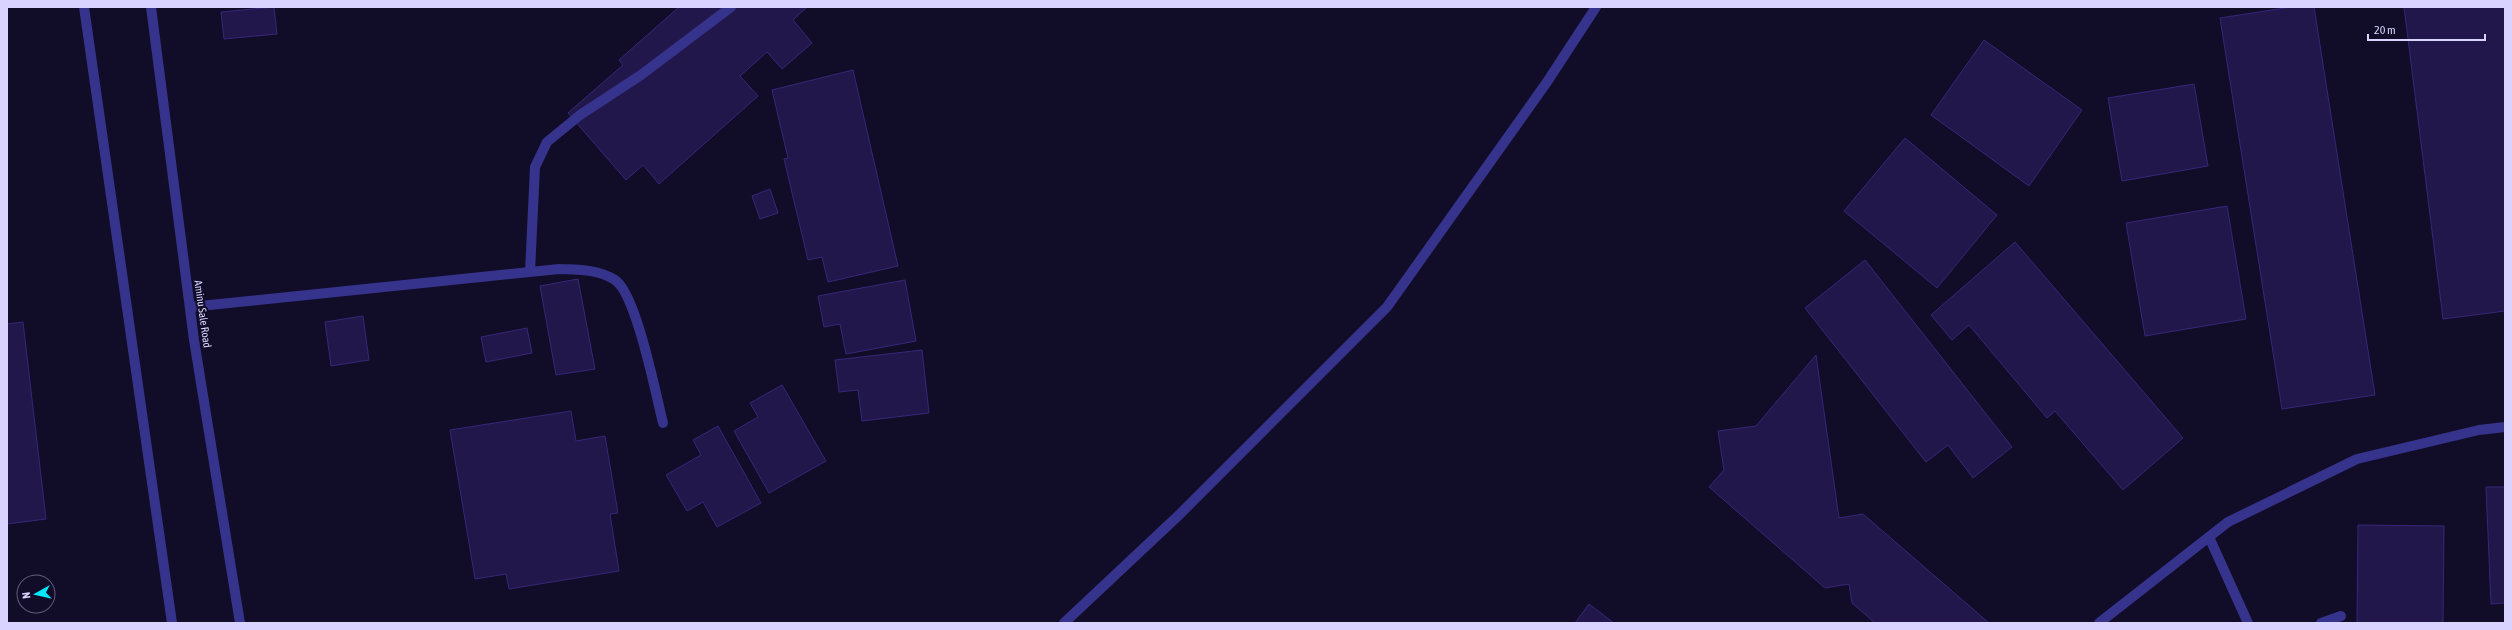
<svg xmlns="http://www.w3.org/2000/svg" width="2512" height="630" viewBox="0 0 2512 630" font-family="'Asap Condensed',sans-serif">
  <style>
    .building { fill: #21174b; stroke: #362779 }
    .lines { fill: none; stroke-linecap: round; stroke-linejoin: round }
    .service { stroke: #36338c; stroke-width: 10 }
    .minor { stroke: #36338c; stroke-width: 10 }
    .tertiary { stroke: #36338c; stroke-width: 10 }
    .labels { text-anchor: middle; stroke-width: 4; stroke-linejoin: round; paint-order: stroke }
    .street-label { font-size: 11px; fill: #d8d4ff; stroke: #110d28 }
  </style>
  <rect width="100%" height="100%" fill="#110d28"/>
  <path class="building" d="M274 7 277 34 224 39 221 12Z
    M679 7H807L793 20 812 43 782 69 767 52 740 76 758 96 659 184 643 165 626 180 568 113 623 65 619 60Z
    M2291 7H2314L2375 395 2282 409 2220 18Z
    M2404 7H2505V311L2443 319Z
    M1984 40 2082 110 2029 186 1931 115Z
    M853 70 898 266 828 282 822 257 808 260 784 159 788 158 772 90Z
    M2194 84 2208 166 2122 181 2108 98Z
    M1905 138 1997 215 1937 288 1844 211Z
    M770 189 778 213 760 219 752 196Z
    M2227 206 2246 319 2145 336 2126 223Z
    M2015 242 2183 438 2123 490 2055 411 2047 418 1969 325 1952 340 1931 315Z
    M1865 260 2012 447 1973 478 1948 445 1926 462 1805 308Z
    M578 279 595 369 556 375 540 286Z
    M905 280 916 341 846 354 840 324 824 327 818 296Z
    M363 316 369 360 331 366 325 322Z
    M23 322 46 519 7 524V324Z
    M527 328 532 353 486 362 481 337Z
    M922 350 929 413 862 421 858 390 839 392 835 360Z
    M1816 355 1839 518 1863 514 1989 623H1875L1852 603 1849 584 1825 588 1709 487 1724 470 1718 431 1756 426Z
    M782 385 826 461 769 493 734 431 758 417 750 403Z
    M571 411 576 441 605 436 618 513 610 514 619 571 509 589 506 574 475 579 450 430Z
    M718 426 761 503 717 527 703 502 687 511 666 475 701 455 693 440Z
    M2486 487H2505V603L2491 604Z
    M2358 525 2444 526 2443 623H2357Z
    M1589 604 1614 623H1575Z"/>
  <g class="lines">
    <path class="service" d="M2209 537 2248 623
      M2321 623 2341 616"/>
    <path class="minor" d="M530 272 535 167 547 142 580 115 641 75 731 7
      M190 307 559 269C578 270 598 269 615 280 636 293 656 395 663 423
      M1064 623 1179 515 1387 307 1547 82 1596 7
      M2099 623 2228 522 2357 459 2479 430 2505 427"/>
    <path class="tertiary" d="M84 7 172 623
      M151 7 194 340 240 623"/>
  </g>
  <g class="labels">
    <g class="street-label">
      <text transform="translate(203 314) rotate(82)" y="4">Aminu Sale Road</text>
    </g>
  </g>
  <rect width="2512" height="630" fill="none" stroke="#d8d4ff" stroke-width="16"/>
  <g transform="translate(36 594) rotate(262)"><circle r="19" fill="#110d28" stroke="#615d7e"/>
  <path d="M0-3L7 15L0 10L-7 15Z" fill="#00e8ff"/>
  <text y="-6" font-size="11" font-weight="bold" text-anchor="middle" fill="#d8d4ff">N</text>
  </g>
  <path d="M2368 34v6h117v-6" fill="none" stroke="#d8d4ff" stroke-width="2"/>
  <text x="2374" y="34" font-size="12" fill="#d8d4ff" stroke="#110d28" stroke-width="3" paint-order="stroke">20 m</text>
</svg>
